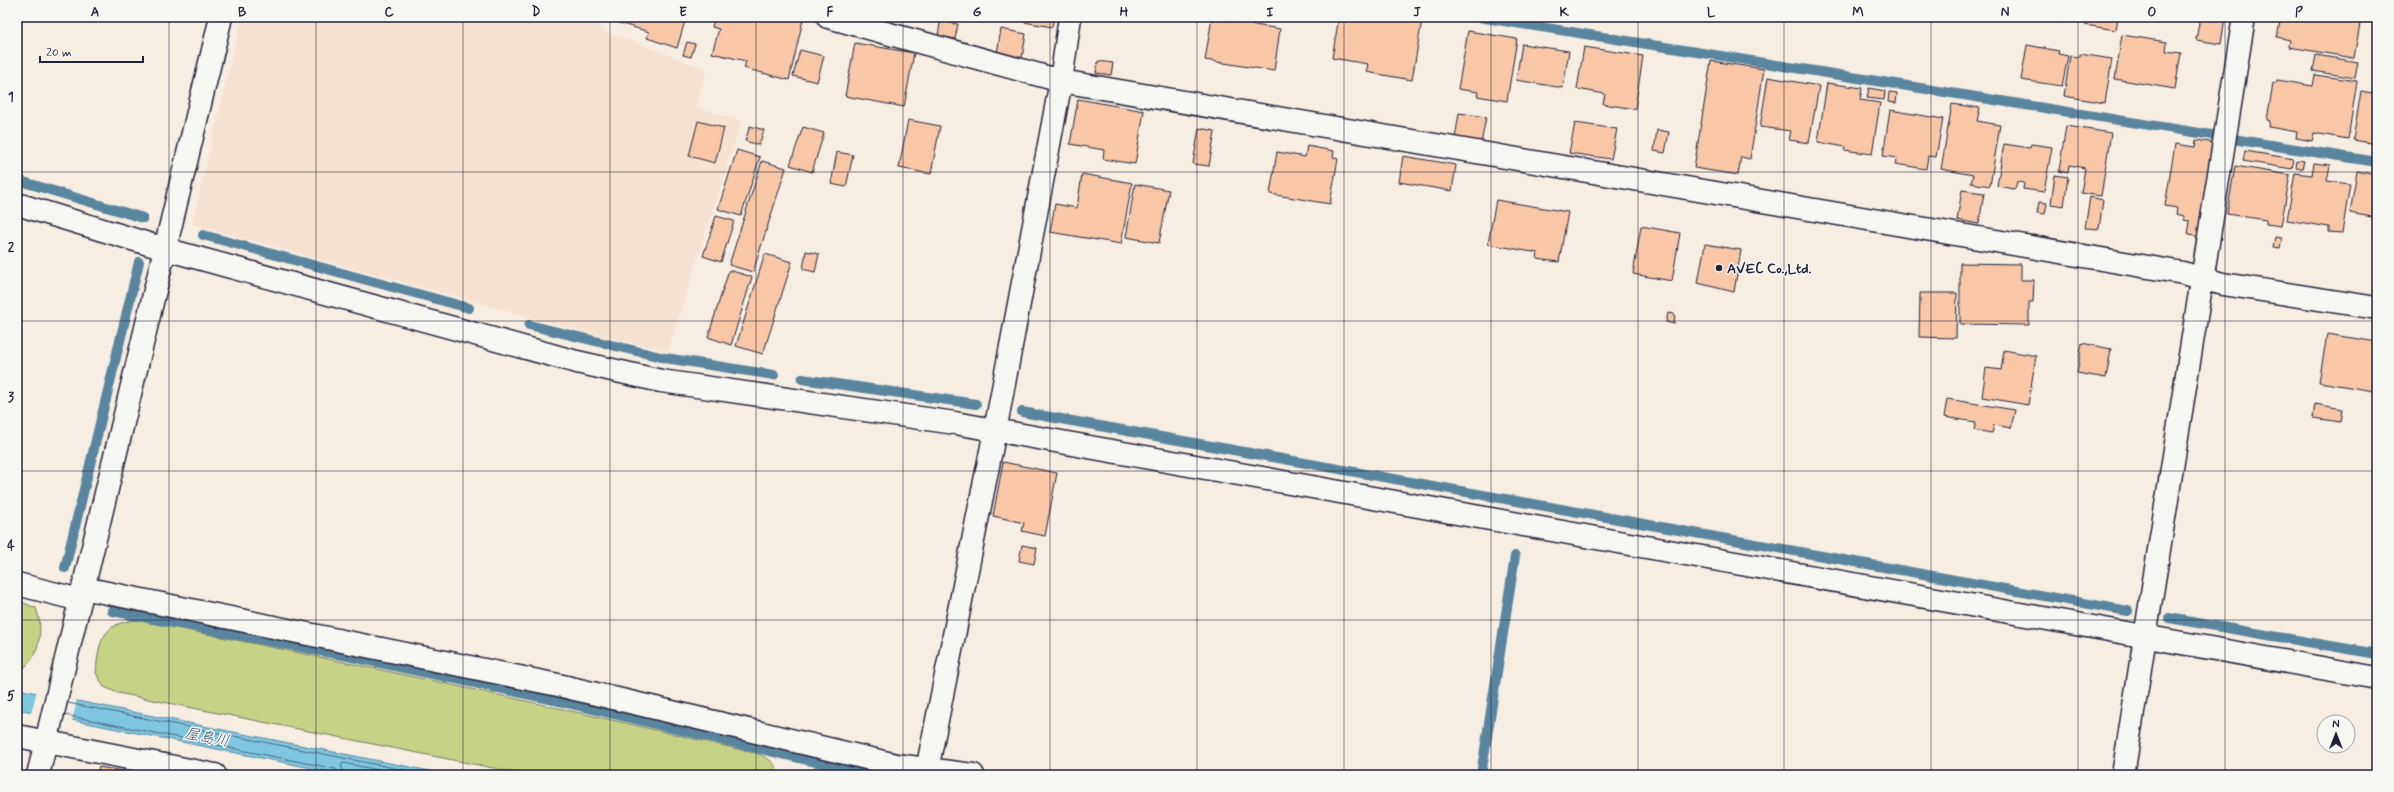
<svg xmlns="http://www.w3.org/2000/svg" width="2394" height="792" viewBox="0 0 2394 792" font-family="Mynerve,'Klee One',sans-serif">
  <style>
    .built { fill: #f6e2d1 }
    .green { fill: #c6d285; stroke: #747a60 }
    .water { fill: #7fc7e0; stroke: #5a859e }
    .pier { fill: #f6ede3 }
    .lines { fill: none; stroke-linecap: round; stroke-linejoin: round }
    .shore { stroke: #47647d; stroke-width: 1 }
    .stream { stroke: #5a859e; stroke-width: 10 }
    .building { fill: #f7c7a7; stroke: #22223b }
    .street-casing { stroke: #22223b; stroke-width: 25 }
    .secondary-casing { stroke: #22223b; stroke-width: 25 }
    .street { stroke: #f6f6f2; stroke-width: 22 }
    .secondary { stroke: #f6f6f2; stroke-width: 22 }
    .grid { fill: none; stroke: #22223b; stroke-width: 1; stroke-opacity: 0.55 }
    .poi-dot { fill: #22223b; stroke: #f6f6f2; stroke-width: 1.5 }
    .labels { text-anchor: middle; stroke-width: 3; stroke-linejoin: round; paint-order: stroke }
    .poi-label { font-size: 14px; font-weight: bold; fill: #22223b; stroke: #f6f6f2; text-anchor: start }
    .water-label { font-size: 15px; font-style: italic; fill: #3e546d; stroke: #f6f6f2 }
    .neatline { fill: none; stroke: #22223b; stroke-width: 1.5 }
    .grid-label { font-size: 13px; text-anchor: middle; font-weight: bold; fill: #22223b }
  </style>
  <rect width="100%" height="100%" fill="#f6ede3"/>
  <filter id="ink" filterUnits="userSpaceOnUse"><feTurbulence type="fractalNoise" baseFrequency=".025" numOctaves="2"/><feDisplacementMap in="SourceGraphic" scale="8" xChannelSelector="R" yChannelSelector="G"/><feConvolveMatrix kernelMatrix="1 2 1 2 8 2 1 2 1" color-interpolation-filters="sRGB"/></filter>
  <g filter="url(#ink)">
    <path class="built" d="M242 17H604L601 30 707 69 696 107 741 121 668 351 585 332 192 224Z"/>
    <path class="green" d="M17 600 36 608C44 629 40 660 19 671Z
      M136 620C344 661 552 705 759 754 768 758 778 764 777 775H528L118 693 104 687 96 673C98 643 102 623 136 620Z"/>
    <path class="water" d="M17 689 450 775H346L17 709Z"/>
    <path class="pier" d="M37 690 77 699 72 722 31 714Z"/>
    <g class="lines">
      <path class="shore" d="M68 703 429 775
        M65 715 336 769 340 775
        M345 775 341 765 343 763 404 775"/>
      <path class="stream" d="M1479 17 2218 136
        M2233 139 2377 162
        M17 180 143 218
        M203 235 469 308
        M529 325 665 358 774 375
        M802 379 976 404
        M1022 412 2128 611
        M65 568 139 262
        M112 611 347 656 554 700 871 775
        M2169 618 2377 654
        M1481 775 1515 556"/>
    </g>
    <path class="building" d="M610 17H680L679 19 685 21 677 48 647 38 649 32 609 20Z
      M715 17H790L803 20 789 80 744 68 746 61 712 53 719 29 712 27Z
      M941 17H951L950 23 958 24 955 39 938 36Z
      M1025 17H1054L1052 27 1024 22Z
      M1339 17H1401L1422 20 1412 80 1366 72 1368 64 1332 58Z
      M2035 17H2064L2063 22Z
      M2086 17H2118L2116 30 2085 25Z
      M2200 17H2225L2221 44 2196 40Z
      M2281 17 2361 18 2354 58 2289 47 2290 40 2277 37Z
      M1212 18 1280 29 1274 71 1205 60Z
      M1001 29 1026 34 1022 58 997 53Z
      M1468 31 1517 39 1507 101 1477 96 1478 92 1458 89Z
      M2122 35 2167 42 2166 51 2181 53 2175 89 2115 79Z
      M687 42 695 44 691 57 683 55Z
      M855 43 914 53 904 107 845 96Z
      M1522 44 1569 51 1563 88 1516 80Z
      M2027 45 2059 51 2058 54 2068 56 2062 86 2021 80Z
      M1584 47 1643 56 1635 109 1603 104 1605 94 1577 89Z
      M800 50 824 56 817 82 793 76Z
      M2080 54 2112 59 2105 103 2064 96 2070 56 2080 57Z
      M2316 55 2358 62 2355 78 2313 71Z
      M1098 61 1113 63 1111 75 1096 73Z
      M1711 61 1764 69 1750 159 1741 157 1738 175 1694 168Z
      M2315 75 2357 81 2348 139 2314 133 2312 141 2296 138 2297 132 2269 127 2270 121 2267 120 2273 83H2276L2277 80 2313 86Z
      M1768 77 1819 86 1809 143 1789 140 1791 131 1760 127Z
      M1827 83 1862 88 1860 100 1880 103 1872 154 1844 150 1845 147 1818 142Z
      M1869 88 1885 91 1884 100 1867 98Z
      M2361 91 2377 94V144L2353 140Z
      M1889 92 1897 93 1896 103 1888 102Z
      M1078 99 1144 111 1135 164 1103 159 1104 150 1070 144Z
      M1952 104 1980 108 1977 121 2000 125 1990 186 1971 183 1973 175 1941 169Z
      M1890 110 1943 119 1936 157 1928 156 1926 169 1895 164 1897 158 1883 156Z
      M1459 113 1486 117 1481 144 1455 139Z
      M908 120 940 126 931 174 899 168Z
      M698 121 724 128 715 163 689 156Z
      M1575 123 1617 129 1611 159 1569 153Z
      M750 126 764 130 759 145 745 141Z
      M2066 126 2111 133 2101 196 2081 193 2085 168 2069 165 2068 173 2059 171Z
      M803 127 824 133 812 172 790 165Z
      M1199 128 1215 131 1209 166 1193 164Z
      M1657 130 1669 132 1665 153 1654 151Z
      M2196 140 2216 143 2201 237 2188 235 2190 221 2184 220V216L2176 214 2177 208 2165 206 2175 144 2195 147Z
      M2004 144 2030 148 2031 144 2052 147 2044 192 2023 189 2024 183 2017 182 2015 189 1997 186Z
      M1307 146 1334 151 1333 157 1338 159 1330 204 1270 194 1277 152 1305 157Z
      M737 150 760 157 741 216 718 209Z
      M2245 151 2294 159 2292 169 2243 161Z
      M837 152 853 155 846 187 831 184Z
      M1403 156 1456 165 1452 191 1399 182Z
      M2297 160 2304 161 2302 169 2296 168Z
      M762 161 786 168 753 272 729 265Z
      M2314 163 2330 165 2327 181 2350 184 2342 233 2329 232V227L2287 220 2295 173 2312 175Z
      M2235 166 2290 175 2281 226 2266 224V220L2227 214Z
      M2357 171 2376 175 2377 172V218L2350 213Z
      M1082 174 1132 183 1121 244 1050 232 1055 204 1077 208Z
      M2055 175 2068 177 2064 206 2051 204Z
      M1135 184 1169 190 1159 243 1126 237Z
      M1962 190 1984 193 1979 224 1957 220Z
      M2090 197 2103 200 2099 229 2085 228Z
      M1496 200 1568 212 1559 262 1537 259 1538 253 1488 244Z
      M2039 202 2047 203 2045 214 2037 213Z
      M716 216 734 221 721 262 703 256Z
      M1641 226 1680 233 1672 281 1633 274Z
      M2275 237 2282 238 2280 249 2273 248Z
      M1705 244 1741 250 1734 292 1698 283Z
      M806 251 819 254 815 272 803 269Z
      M765 254 792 262 763 354 736 346Z
      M1960 263 2021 264V280H2034L2033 302H2029V325L1960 324Z
      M729 270 752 277 731 345 708 337Z
      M1920 293H1957L1956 338 1919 337Z
      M1668 313 1675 314 1674 324 1666 322Z
      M2327 334 2377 342V371L2374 391 2319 382Z
      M2082 343 2111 349 2106 378 2077 373Z
      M2004 350 2036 356 2028 405 1982 397 1986 368 2001 370Z
      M1947 399 2015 410 2011 428 1994 425 1992 433 1974 430 1976 422 1944 417Z
      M2315 404 2343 409 2341 422 2313 418Z
      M1003 462 1057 473 1045 536 1022 531 1024 523 993 516Z
      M1022 545 1037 548 1034 564 1019 561Z
      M99 767 148 775H97Z"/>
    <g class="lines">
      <g class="street-casing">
        <path id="street" d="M828 17 1061 81 2183 273 2223 284 2377 308
          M17 204 165 249 577 362 661 381 955 423 2377 678
          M17 584 80 600
          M83 588 558 685 896 765 973 775
          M17 736 215 775
          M926 775 995 431 1061 81 1070 17
          M2123 775 2244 17"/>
      </g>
      <g class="secondary-casing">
        <path id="secondary" d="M38 775 221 17"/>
      </g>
      <use href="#street" class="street"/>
      <use href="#secondary" class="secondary"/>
    </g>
  </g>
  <path class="grid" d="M169 17V775M316 17V775M463 17V775M610 17V775M756 17V775M903 17V775M1050 17V775M1197 17V775M1344 17V775M1491 17V775M1638 17V775M1784 17V775M1931 17V775M2078 17V775M2225 17V775M17 172H2377M17 321H2377M17 471H2377M17 620H2377"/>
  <circle class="poi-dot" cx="1719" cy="268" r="4"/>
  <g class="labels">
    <g class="poi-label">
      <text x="1727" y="273">AVEC Co.,Ltd.</text>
    </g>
    <g class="water-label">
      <text transform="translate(207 737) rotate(11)" y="5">屋島川</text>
    </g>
  </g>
  <rect width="2394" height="792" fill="none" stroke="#f6f6f2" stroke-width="44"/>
  <g transform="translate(2336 734)"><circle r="19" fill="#f6f6f2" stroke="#a1a1a9"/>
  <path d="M0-3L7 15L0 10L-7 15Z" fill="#22223b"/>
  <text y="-6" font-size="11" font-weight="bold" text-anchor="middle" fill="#22223b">N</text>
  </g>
  <path d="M40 56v6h103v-6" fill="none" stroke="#22223b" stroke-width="2"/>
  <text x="46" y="56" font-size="12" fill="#22223b" stroke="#f6f6f2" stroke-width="3" paint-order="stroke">20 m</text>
  <rect x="22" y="22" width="2350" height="748" class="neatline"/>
  <g class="grid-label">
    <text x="95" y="16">A</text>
    <text x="242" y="16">B</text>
    <text x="389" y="16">C</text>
    <text x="536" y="16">D</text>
    <text x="683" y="16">E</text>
    <text x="830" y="16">F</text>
    <text x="977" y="16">G</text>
    <text x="1124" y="16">H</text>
    <text x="1270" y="16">I</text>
    <text x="1417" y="16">J</text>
    <text x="1564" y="16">K</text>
    <text x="1711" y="16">L</text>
    <text x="1858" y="16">M</text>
    <text x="2005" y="16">N</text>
    <text x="2152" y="16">O</text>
    <text x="2299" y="16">P</text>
    <text x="11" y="101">1</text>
    <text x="11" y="251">2</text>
    <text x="11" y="401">3</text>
    <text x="11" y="550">4</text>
    <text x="11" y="700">5</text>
  </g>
</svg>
